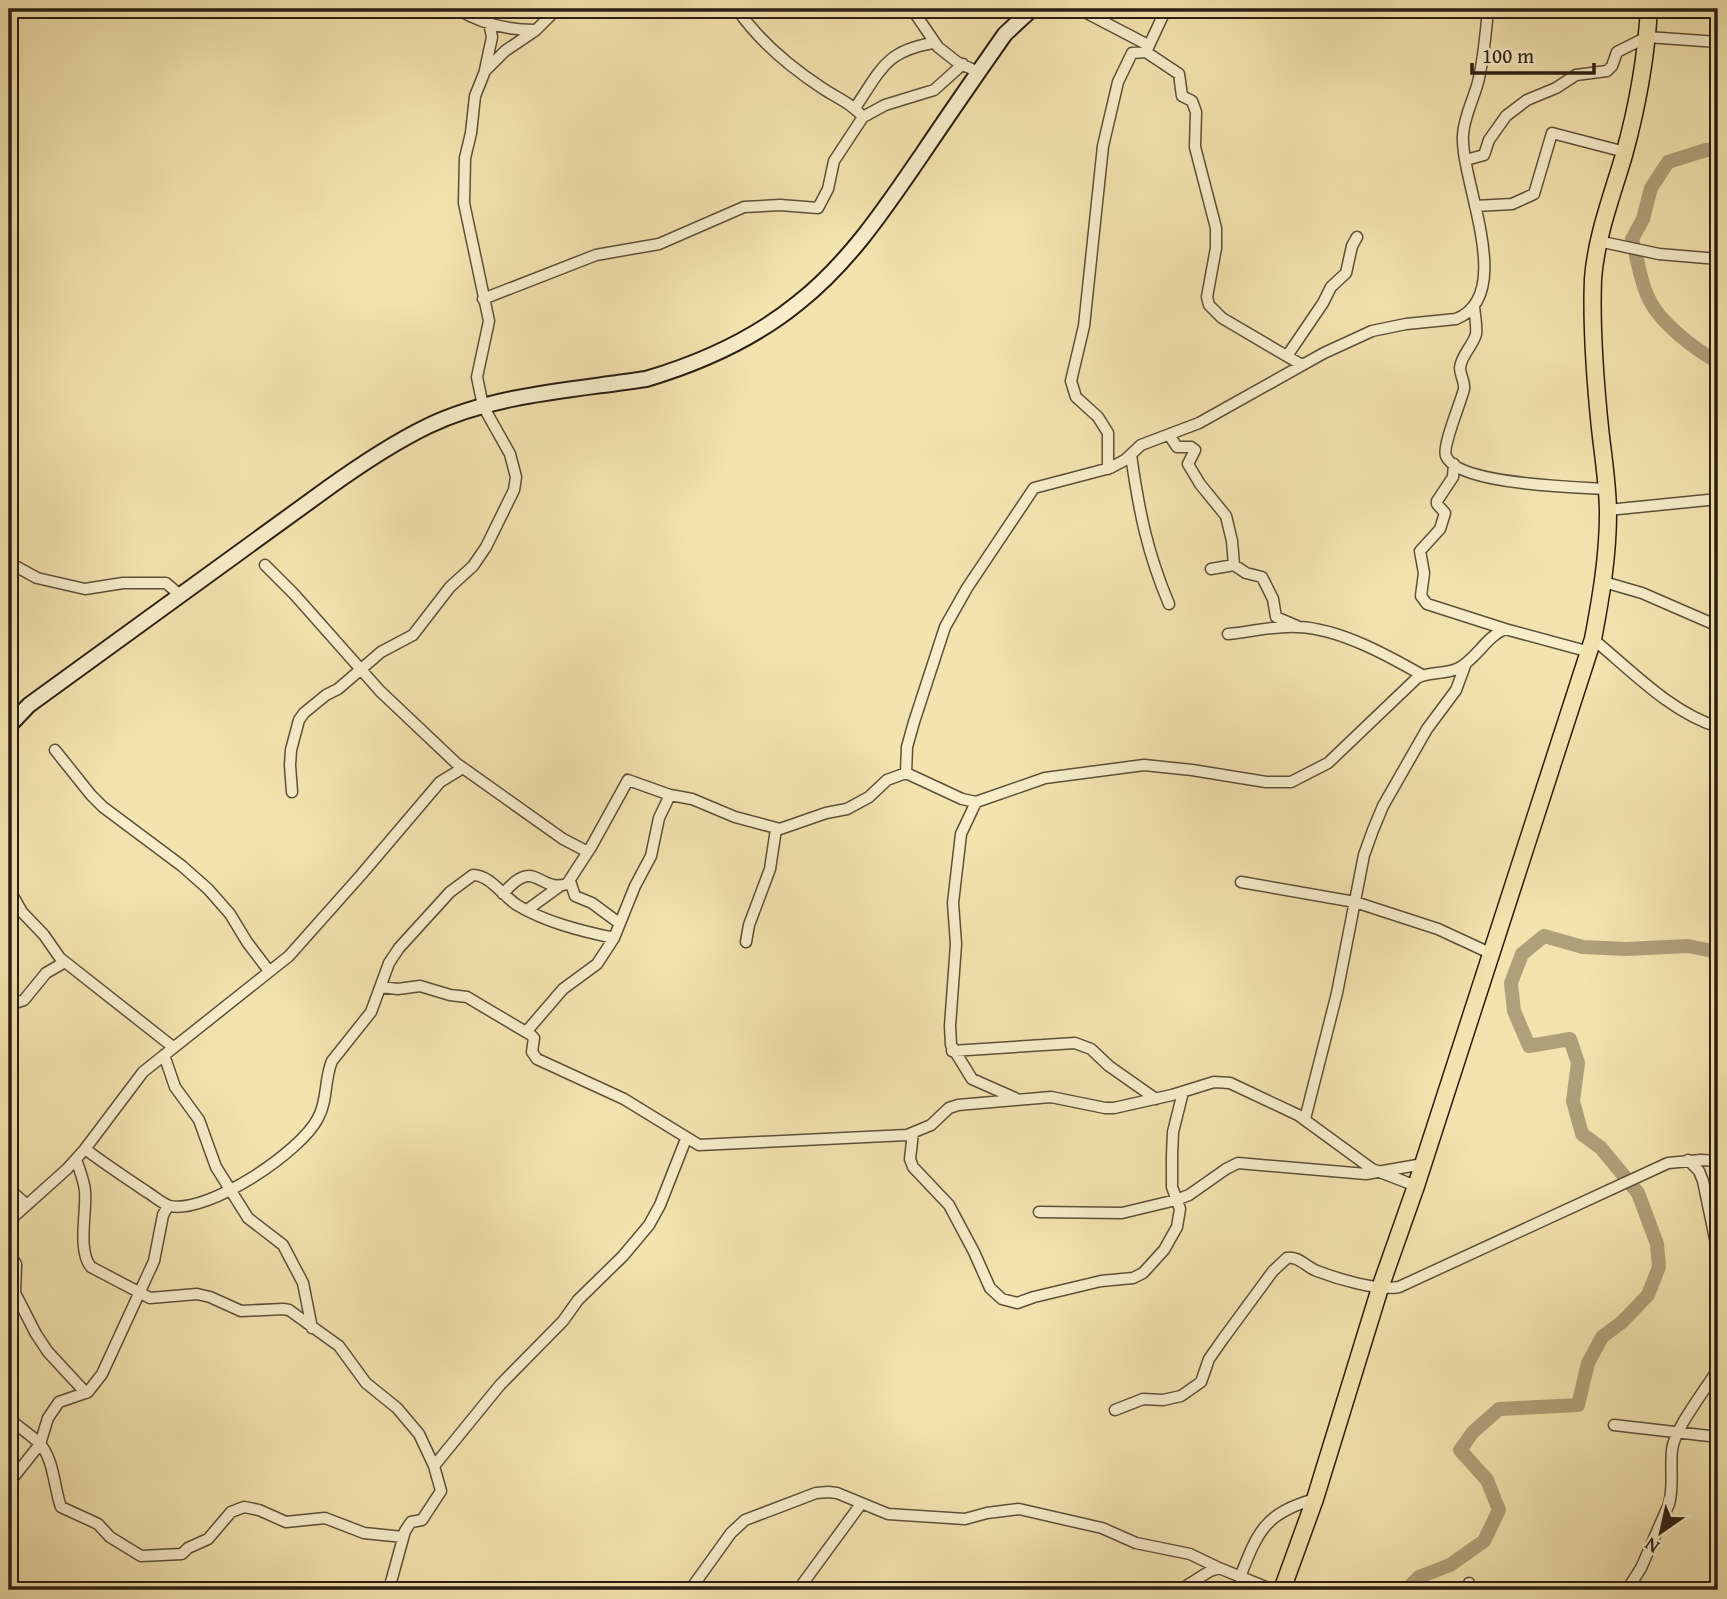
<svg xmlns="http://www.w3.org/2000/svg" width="1727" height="1599" viewBox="0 0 1727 1599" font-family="'Gentium Book Plus',serif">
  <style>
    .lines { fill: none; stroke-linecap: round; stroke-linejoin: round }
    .river { stroke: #afa07a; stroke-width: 14 }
    .minor-casing { stroke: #5d4f39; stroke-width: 13 }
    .secondary-casing { stroke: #2b1d12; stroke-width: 18 }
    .trunk-casing { stroke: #2b1d12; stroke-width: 19 }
    .minor { stroke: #f7edcb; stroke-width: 10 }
    .secondary { stroke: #f7edcb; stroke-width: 14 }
    .trunk { stroke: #f3e4af; stroke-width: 16 }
  </style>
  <rect width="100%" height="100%" fill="#f3e4af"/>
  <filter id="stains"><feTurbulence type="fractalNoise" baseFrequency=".00286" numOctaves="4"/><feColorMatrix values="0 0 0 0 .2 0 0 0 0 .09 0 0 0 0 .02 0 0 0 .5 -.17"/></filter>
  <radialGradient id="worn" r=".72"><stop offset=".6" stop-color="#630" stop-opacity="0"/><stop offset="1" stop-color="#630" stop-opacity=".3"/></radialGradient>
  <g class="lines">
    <path class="river" d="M1718 150H1706L1668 162 1651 188 1643 219 1632 239C1637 257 1640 280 1648 297 1659 322 1694 349 1718 362
      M1406 1590 1419 1577 1450 1565 1484 1541 1499 1510 1487 1480 1460 1450 1473 1432 1499 1409 1578 1405 1588 1363 1602 1337 1622 1322 1648 1295 1659 1267 1657 1244 1638 1193 1601 1148 1582 1134 1573 1101 1578 1063 1570 1039 1529 1046 1514 1011 1511 983 1522 954 1544 936 1583 947 1626 949 1688 946 1718 952"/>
    <g class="minor-casing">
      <path id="minor" d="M457 9C480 23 508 30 535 30
        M737 9C759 41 790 67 822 88 837 98 851 103 863 117
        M912 9 938 47 957 62 978 72
        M1079 9 1148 45
        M1146 52 1179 74 1182 96 1192 101 1196 112 1195 147 1216 228V248L1207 297 1209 305 1222 318 1302 365
        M485 70 492 37 489 22
        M855 108C881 70 885 51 933 43
        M1466 160 1484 155 1489 140 1506 116 1527 100 1556 88 1576 75 1607 71 1612 66 1617 52 1647 37 1718 42
        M1475 206 1512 204 1534 194 1552 133 1625 152
        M1598 241 1659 254 1718 259
        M483 299 596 255 659 244 744 207 780 205 818 208 828 189 834 161 863 117 885 105 934 90 963 64
        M1474 307C1475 316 1477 326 1476 334 1473 346 1461 355 1460 368 1460 376 1465 381 1464 389 1461 402 1442 446 1446 456 1457 485 1577 487 1606 489
        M1287 356 1323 303 1331 287 1346 273 1352 246 1357 237
        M1169 435 1177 447H1191L1195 450 1188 464 1200 484 1226 516 1232 541 1234 565
        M1131 455C1139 511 1147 552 1169 604
        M1454 464 1453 477 1437 501V504L1445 513 1440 529 1420 551 1424 573 1421 596 1427 604 1505 629
        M1108 469V433L1098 417 1076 397 1071 381 1084 326 1103 146 1118 82 1132 53 1146 52 1166 9
        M1608 510 1718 499
        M265 565 294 594 380 691 456 763 563 839 588 852
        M9 566 17 567 37 578 85 589 123 583H166L180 595
        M1211 569 1234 565 1246 573 1262 577 1273 599 1276 617 1297 626
        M1604 582 1642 593 1718 626
        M1228 634C1251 632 1277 625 1299 627 1340 629 1387 655 1422 675
        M1593 639C1632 671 1670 712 1718 727
        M55 750 91 795 103 807 182 866 208 889 230 914 247 942 269 971
        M906 773 907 747 914 722 945 627 967 588 1034 488 1110 468 1125 460 1141 445 1199 423 1324 353 1372 331 1406 324 1456 319C1517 295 1460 181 1463 135 1464 115 1475 97 1479 78 1484 55 1486 32 1488 9
        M292 792 290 765 291 750 299 720 304 713 326 695 338 689 381 652 413 635 450 587 473 566 486 547 514 490 516 477 510 454 483 406 477 377 489 321 464 203 465 158 471 133 475 96 485 71 505 51 536 30 557 9
        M976 802 961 834 953 903 956 944 950 1026 951 1045 972 1079 1015 1098
        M570 881 575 896 592 903 619 923
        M1241 882 1355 902 1438 929 1492 954
        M9 889 22 912 44 935 60 958 173 1047
        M503 894C535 855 538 893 567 884L591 847 628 780 670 795 692 799 735 817 780 829 826 813 847 809 869 797 887 780 906 773 962 799 976 802 1045 778 1144 765 1192 770 1266 782H1291L1328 763 1417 678C1429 671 1445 675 1459 668 1477 658 1486 637 1505 629L1590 652
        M527 910 560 886
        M746 942 749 925 770 869 776 829
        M381 987 398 989 420 986 450 995 467 997 531 1035 534 1038 532 1052 537 1059 624 1099 699 1145 907 1135 931 1125 949 1108 958 1105 1051 1097 1105 1108H1114L1172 1095 1214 1082 1230 1083 1298 1115 1372 1169 1416 1186
        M9 1005 24 1000 46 973 65 962
        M526 1032 563 989 597 964 614 938 635 886 651 856 659 818 670 795
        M952 1051 1075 1043 1091 1049 1109 1066 1156 1099
        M164 1055 175 1087 199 1120 216 1167 248 1218 283 1245 303 1283 312 1328
        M1305 1119 1337 993 1364 855 1373 830 1383 806 1427 729 1456 690 1466 663
        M913 1133 910 1159 913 1167 949 1205 974 1252 990 1288 1002 1299 1017 1303 1034 1297 1101 1281 1133 1278 1143 1273 1164 1250 1177 1227 1180 1209 1172 1187V1155L1173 1132 1183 1092
        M85 1149C105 1164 126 1178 147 1192 154 1196 162 1204 170 1206 208 1214 301 1152 318 1118 328 1100 324 1080 332 1061L371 1012 389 963 399 948 450 892 473 875C490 875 503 896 517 905 545 922 581 931 614 938
        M76 1159C79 1169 84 1180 85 1191 87 1211 77 1251 91 1267L150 1298 197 1294 210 1297 241 1311 283 1309 289 1310 339 1346 366 1383 397 1408 419 1434 434 1466 500 1385 563 1321 578 1300 623 1256 649 1225 660 1205 686 1139
        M1688 1160 1699 1171 1703 1181 1718 1253
        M9 1189 27 1205
        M1039 1212 1122 1213 1176 1200 1189 1195 1226 1169 1238 1163 1366 1174 1423 1164
        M9 1221 67 1169 85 1149 143 1072 289 956 361 875 440 782 463 768
        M9 1253 16 1264 15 1293 36 1334 48 1352 86 1393
        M1718 1286V1307
        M1718 1384V1413
        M1115 1410 1143 1399 1163 1400 1181 1396 1201 1382 1209 1359 1223 1339 1273 1271 1287 1258C1299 1256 1306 1267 1317 1271 1338 1279 1377 1291 1399 1287L1668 1163 1701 1160 1718 1161
        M9 1418C18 1427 30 1434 39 1443 54 1458 54 1488 61 1507L98 1524 110 1537 141 1556 182 1554 188 1548 208 1539 231 1512 244 1507 259 1510 286 1522 325 1518 364 1533 403 1537
        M1614 1425 1718 1437
        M9 1483 40 1444 48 1418 59 1402 88 1392 102 1374 154 1261 163 1215 168 1206
        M1240 1577C1258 1531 1265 1513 1315 1499
        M391 1582 405 1531 411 1522 422 1520 441 1491 434 1466
        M1469 1583 1472 1590
        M690 1590 731 1533 745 1520 816 1493 828 1492 837 1493 888 1514 965 1519 987 1513 1019 1509 1102 1528 1136 1543 1190 1554 1219 1568
        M798 1590 861 1504
        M1180 1590 1210 1571 1219 1568 1273 1590
        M1627 1590 1641 1568 1669 1504C1674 1486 1670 1468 1672 1450 1674 1429 1706 1389 1718 1369"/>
    </g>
    <g class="secondary-casing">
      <path id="secondary" d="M9 726 29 705 328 488C360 465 393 443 428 426 495 394 574 390 646 379 700 363 755 338 798 303 850 262 886 207 923 153 950 113 977 74 1005 34L1032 9"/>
    </g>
    <g class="trunk-casing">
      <path id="trunk" d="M1282 1590 1315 1499 1380 1288 1416 1186 1593 639C1601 597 1608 556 1608 513 1608 485 1603 456 1600 428 1595 379 1591 329 1593 279 1596 237 1612 196 1624 155 1637 108 1646 58 1649 9"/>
    </g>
    <use href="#minor" class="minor"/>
    <use href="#secondary" class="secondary"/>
    <use href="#trunk" class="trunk"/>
  </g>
  <rect width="1727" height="1599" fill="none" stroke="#f3e4af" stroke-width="35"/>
  <rect x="10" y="10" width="1706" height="1578" fill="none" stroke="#2b1d12" stroke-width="3.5"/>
  <rect x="18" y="18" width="1692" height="1564" fill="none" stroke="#2b1d12" stroke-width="2"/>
  <g transform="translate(1661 1532) rotate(214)" stroke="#f7edcb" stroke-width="5" paint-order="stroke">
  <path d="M0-5L12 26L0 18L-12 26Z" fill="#2b1d12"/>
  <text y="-10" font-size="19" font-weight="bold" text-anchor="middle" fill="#2b1d12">N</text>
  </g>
  <path d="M1472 63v10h122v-10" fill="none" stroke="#2b1d12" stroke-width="3.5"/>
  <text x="1482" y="63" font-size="21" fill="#2b1d12" stroke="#f7edcb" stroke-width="5" paint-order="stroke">100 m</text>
  <rect width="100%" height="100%" filter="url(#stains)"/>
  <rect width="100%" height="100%" fill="url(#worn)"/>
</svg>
